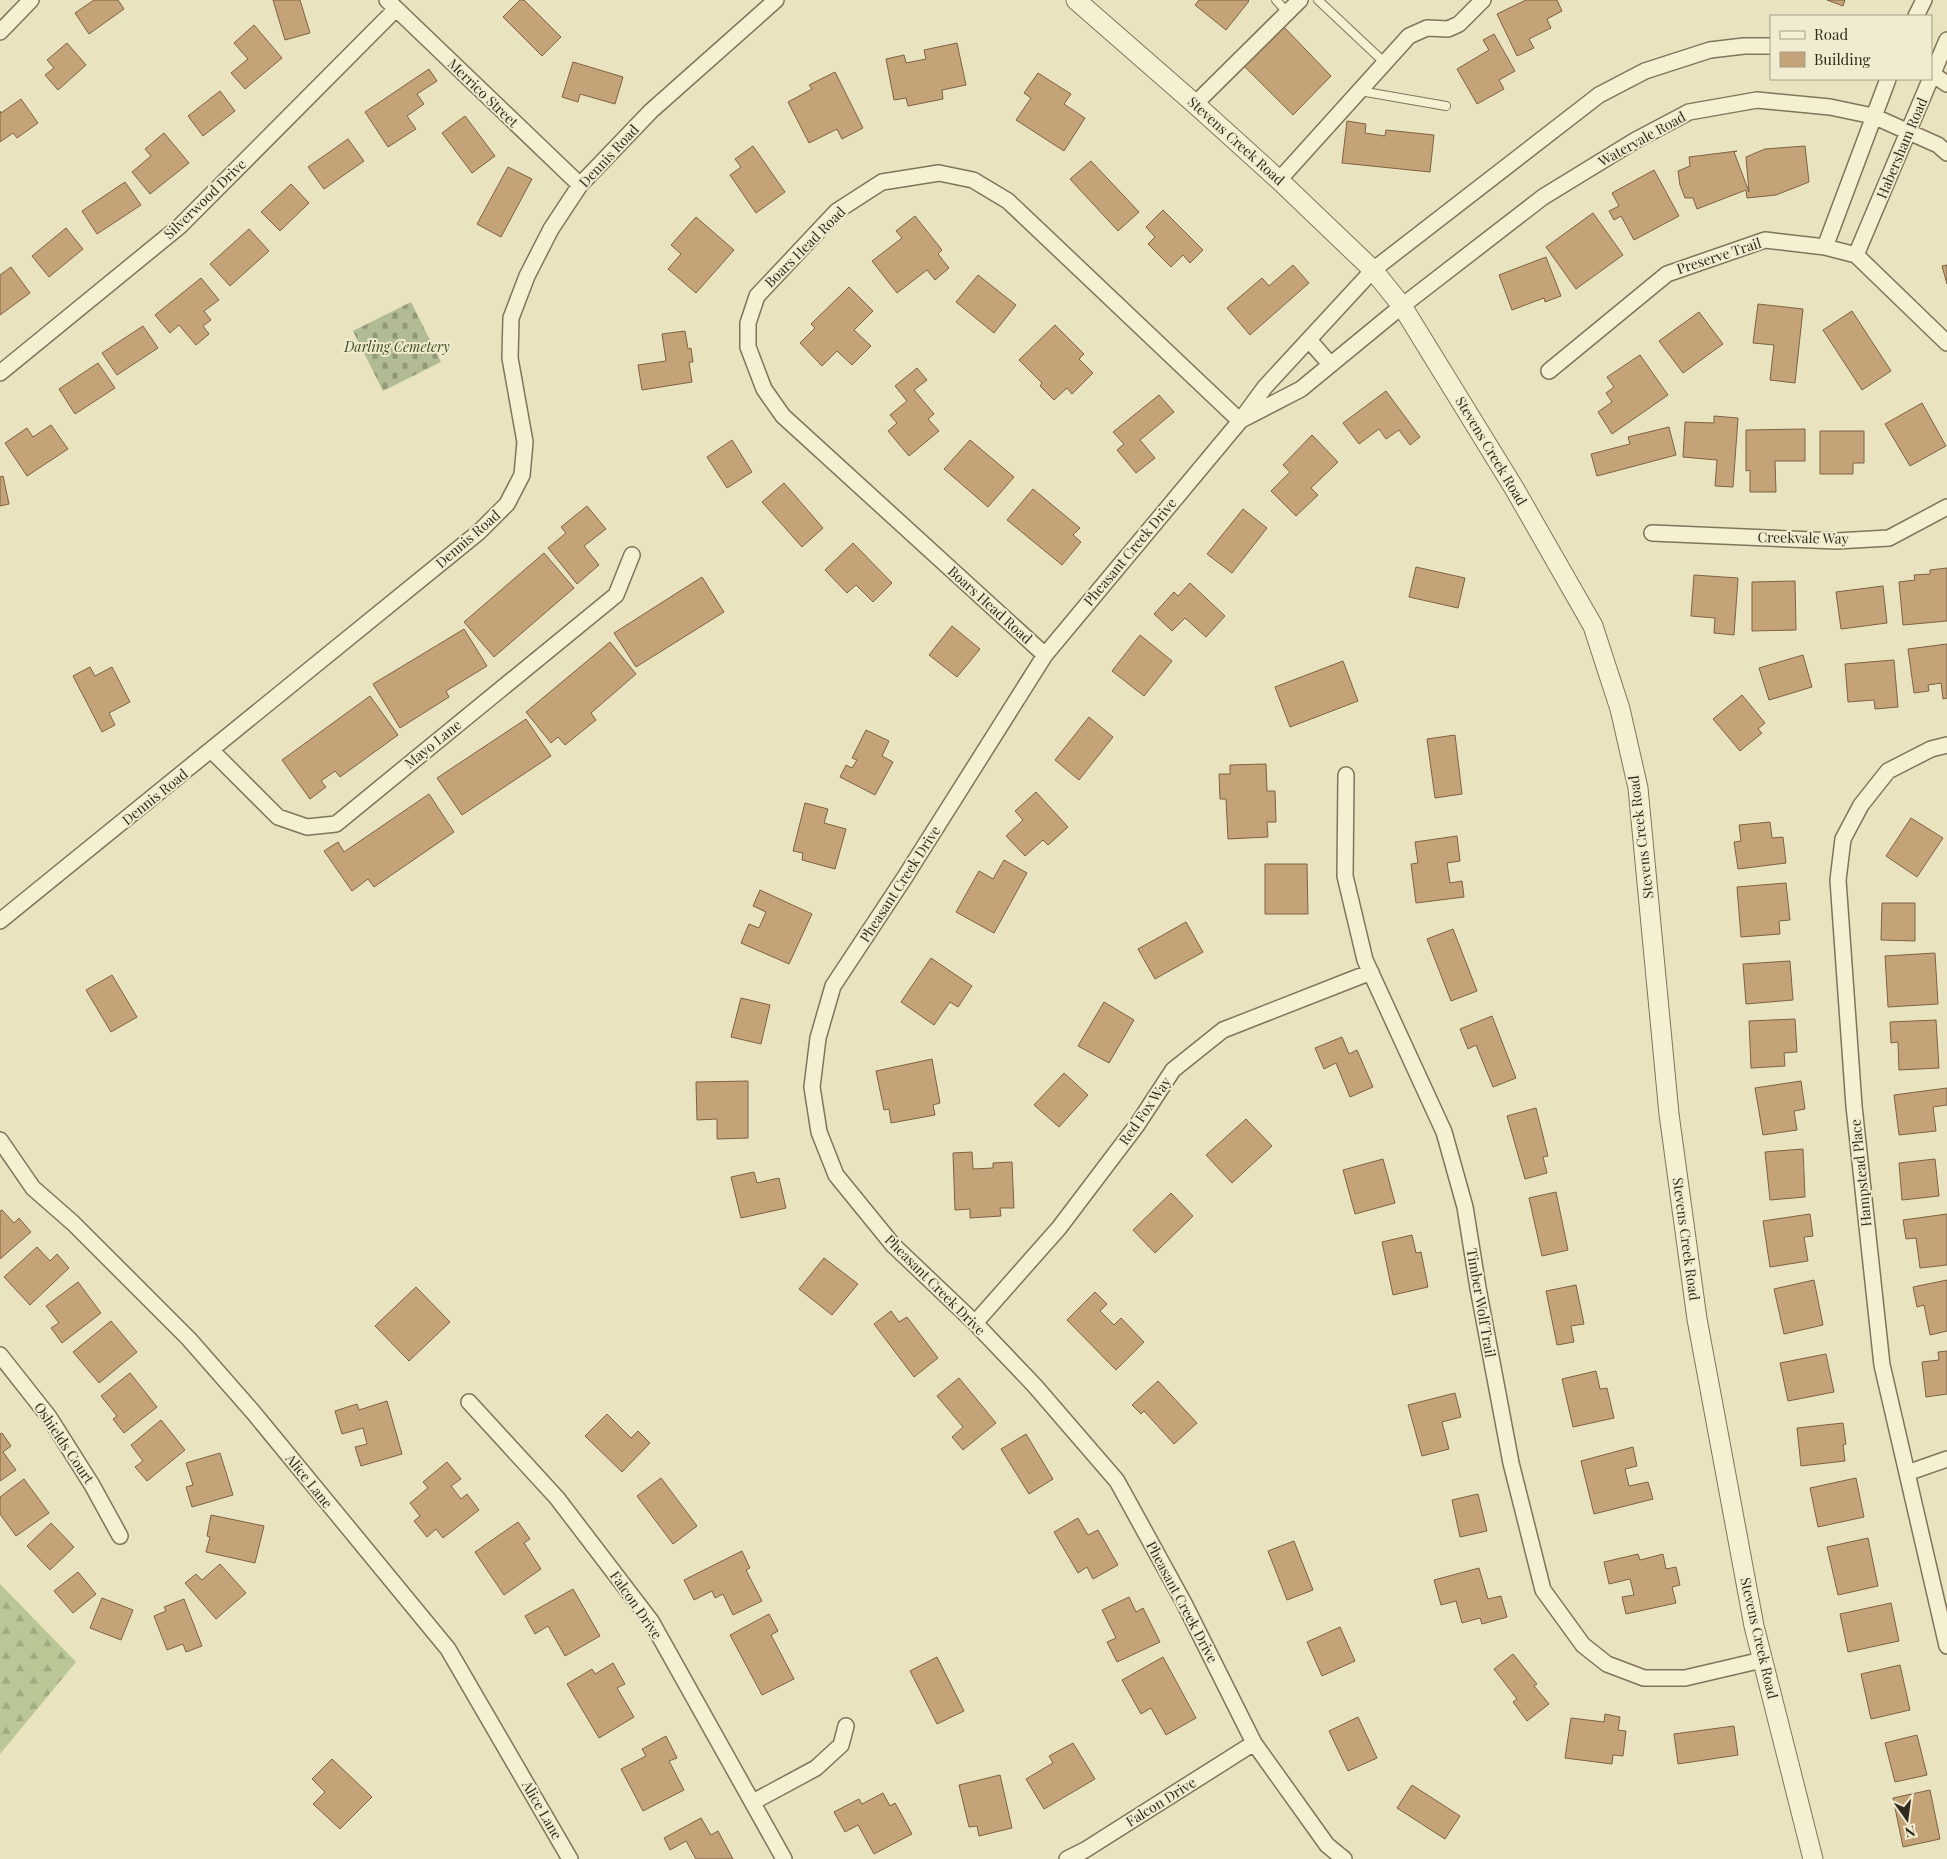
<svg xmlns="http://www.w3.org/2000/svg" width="1947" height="1859" viewBox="0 0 1947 1859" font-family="'Playfair Display',serif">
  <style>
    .forest { fill: url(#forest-firs) }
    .cemetery { fill: url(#cemetery-stones) }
    .building { fill: #c4a379; stroke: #7e6242 }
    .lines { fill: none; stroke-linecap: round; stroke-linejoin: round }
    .service-casing { stroke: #81745a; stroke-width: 10 }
    .minor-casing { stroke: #81745a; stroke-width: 18 }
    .tertiary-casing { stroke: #81745a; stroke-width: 21 }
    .service { stroke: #f5f0d2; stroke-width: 8 }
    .minor { stroke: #f5f0d2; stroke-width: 15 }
    .tertiary { stroke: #f5f0d2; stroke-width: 19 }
    .labels { text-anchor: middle; stroke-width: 4; stroke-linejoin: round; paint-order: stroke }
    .street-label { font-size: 14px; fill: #322a1d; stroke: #f1eccf }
    .park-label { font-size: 14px; font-style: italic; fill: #3d4c25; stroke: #f1eccf }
  </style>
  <defs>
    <pattern id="forest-firs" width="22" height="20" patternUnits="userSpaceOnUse" patternTransform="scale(1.25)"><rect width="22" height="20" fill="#bac696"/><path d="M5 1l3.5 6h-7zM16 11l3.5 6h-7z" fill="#a0aa81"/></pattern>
    <pattern id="cemetery-stones" width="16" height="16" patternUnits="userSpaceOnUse" patternTransform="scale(1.25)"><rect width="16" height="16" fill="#b1bb94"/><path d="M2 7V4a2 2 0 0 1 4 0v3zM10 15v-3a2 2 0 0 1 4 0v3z" fill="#919878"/></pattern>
  </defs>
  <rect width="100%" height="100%" fill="#e9e3c0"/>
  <path class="forest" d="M0 1584 76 1662 0 1754Z"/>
  <path class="cemetery" d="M411 302 441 362 383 391 353 331Z"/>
  <path class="building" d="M94 0H118L124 9 89 34 75 13Z
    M273 0H300L310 33 285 40Z
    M520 0H524L561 37 542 56 503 17Z
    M1199 0H1248L1249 1 1226 30 1195 5Z
    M1526 0H1557L1562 11 1547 19 1551 28 1529 39 1534 48 1517 56 1497 14Z
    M1827 0H1845L1843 6Z
    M254 25 282 58 245 89 231 73 248 59 234 43Z
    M1283 26 1331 76 1293 115 1244 66Z
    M1494 34 1515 71 1499 80 1504 89 1477 104 1457 69 1489 50 1483 40Z
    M67 43 86 65 58 90 45 75 54 68 47 60Z
    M957 43 966 85 942 90 943 99 908 106 906 98 894 100 886 59 904 55 906 63 926 59 924 50Z
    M573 62 623 77 615 104 580 94 578 102 562 97Z
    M429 69 437 81 417 94 424 104 407 116 416 129 388 147 365 112Z
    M835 72 863 128 842 139 837 129 809 143 788 102 812 89 809 85Z
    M1038 73 1071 94 1064 104 1085 118 1064 151 1016 120 1031 98 1024 93Z
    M220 91 235 111 203 136 188 116Z
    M21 99 38 123 17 138 13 133 0 142V111L1 113Z
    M465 116 495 156 472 173 442 133Z
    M1347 121 1366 124 1365 133 1385 136 1386 130 1434 135 1430 172 1342 163Z
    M164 133 189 163 150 194 132 172 151 156 145 149Z
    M348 139 364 161 324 189 308 167Z
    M753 146 785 192 756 213 730 175 741 167 735 159Z
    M1805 146 1809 182 1776 195 1747 198 1746 190 1697 209 1693 198H1685L1680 185 1678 171 1690 166 1689 157 1737 151 1734 152 1749 192 1746 157 1765 149Z
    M1091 161 1139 212 1118 231 1070 179Z
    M508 167 532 179 501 237 477 224Z
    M1654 170 1679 216 1634 240 1621 216 1614 220 1609 211 1619 206 1612 193Z
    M125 182 141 205 97 234 82 211Z
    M291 184 309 203 280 231 261 212Z
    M1163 210 1203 250 1190 263 1183 255 1171 267 1148 244 1155 237 1146 227Z
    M1593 213 1623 255 1576 289 1546 247Z
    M915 216 942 250 938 254 949 268 935 280 927 270 897 293 872 261 902 238 896 231Z
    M696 217 734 250 696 293 668 269 681 254 671 245Z
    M66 228 83 249 49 277 32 256Z
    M249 229 269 251 230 286 210 264Z
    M1546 257 1561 296 1545 302 1544 298 1512 310 1499 275Z
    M1293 265 1309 283 1250 335 1227 308 1262 278 1269 286Z
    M1947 265V284L1942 266Z
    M11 267 30 293 0 315V275Z
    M978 275 1016 305 994 333 956 302Z
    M201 278 219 300 204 311 211 320 203 326 209 334 196 345 179 325 170 333 155 315Z
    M849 287 873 311 854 330 871 346 852 365 837 351 822 366 800 343 815 328 811 324Z
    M1758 304 1803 309 1795 383 1770 380 1774 345 1753 343Z
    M1852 311 1891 371 1862 390 1823 330Z
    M1699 312 1723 344 1683 373 1659 341Z
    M1055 325 1084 354 1079 359 1093 373 1072 394 1067 388 1054 400 1040 386 1042 383 1019 360Z
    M143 326 158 348 117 375 102 353Z
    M685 331 688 349 691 348 693 362H689L692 382 642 390 638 365 666 361 662 334Z
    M1640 355 1668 395 1612 434 1598 412 1612 402 1606 393 1614 387 1607 377Z
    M98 363 115 388 75 414 59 389Z
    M917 368 927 380 914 390 934 414 928 419 939 431 909 456 888 431 897 423 890 415 907 401 895 386Z
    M1386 391 1420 437 1410 445 1399 430 1386 439 1379 429 1359 444 1343 423Z
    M1159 395 1174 412 1140 440 1155 458 1136 473 1117 450 1124 444 1113 432Z
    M1922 403 1946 446 1910 466 1885 424Z
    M1714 416 1738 418 1733 487 1715 486 1717 460 1683 457 1685 422 1714 423Z
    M51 425 68 449 27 476 5 443 27 428 33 437Z
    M1669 427 1676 455 1597 476 1591 454 1630 444 1628 437Z
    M1805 429V461H1775L1776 492H1750V470L1746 471V430Z
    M1820 431H1864V463H1853V474H1820Z
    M1312 435 1338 462 1311 488 1318 495 1296 516 1271 491 1290 472 1283 465Z
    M732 440 752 472 727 488 707 457Z
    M970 440 1014 477 988 507 944 469Z
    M3 476 9 504 0 506V477Z
    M784 483 823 528 802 547 762 502Z
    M1033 489 1080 528 1073 535 1081 542 1062 565 1007 520Z
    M587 506 606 529 584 546 599 565 577 584 548 548 566 533 561 527Z
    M1243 509 1267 528 1232 573 1207 554Z
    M853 543 892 583 873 602 856 585 847 593 825 570Z
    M544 553 574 588 494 657 464 622Z
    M1416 567 1465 578 1458 608 1409 597Z
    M1947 568V621L1903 625 1899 582 1915 580 1914 575 1930 574V570Z
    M1694 575 1738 578 1734 635 1714 633 1715 618 1691 616Z
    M702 577 724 612 636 667 614 633Z
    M1795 581 1796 630 1752 631V582Z
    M1190 583 1225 616 1206 637 1185 618 1172 631 1154 614 1174 592 1178 596Z
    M1883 586 1887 623 1841 629 1836 592Z
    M952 626 980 649 957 677 929 655Z
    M464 629 487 666 446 691 449 697 400 728 373 684Z
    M1140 635 1172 661 1144 696 1112 671Z
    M610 642 636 674 591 713 596 720 565 745 558 737 551 743 526 712Z
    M1947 644V698L1943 699 1941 683 1928 685 1929 691 1914 693 1908 649Z
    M1803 655 1812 687 1769 700 1759 668Z
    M1894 660 1898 707 1875 709 1874 700 1848 702 1845 664Z
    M1343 661 1358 701 1290 727 1275 687Z
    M90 667 95 676 112 667 130 702 109 713 115 725 102 732 73 676Z
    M1742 695 1765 723 1758 729 1762 733 1740 751 1713 719Z
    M370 696 398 735 340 777 335 771 321 781 326 787 310 799 282 760Z
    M1089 717 1113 737 1079 780 1055 760Z
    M526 719 551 756 462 815 437 778Z
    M866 730 889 741 882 756 893 762 875 795 840 777 846 765 852 768 857 760 852 758Z
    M1455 735 1462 794 1435 798 1427 739Z
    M1266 764 1267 791H1275L1276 822H1267L1268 837 1228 839 1226 799H1220L1219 774H1230V765Z
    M1036 792 1068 827 1048 845 1043 840 1025 856 1006 836 1023 820 1015 811Z
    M429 794 454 832 374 887 368 879 352 891 324 851 338 842 344 852Z
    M805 803 828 809 824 823 846 829 835 869 802 860 803 853 793 851Z
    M1911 818 1943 838 1917 877 1886 856Z
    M1770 822 1772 838 1783 837 1786 863 1738 869 1734 842 1741 841 1739 825Z
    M1457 836 1460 861 1447 863 1450 883 1462 881 1464 897 1416 903 1411 864 1418 863 1415 842Z
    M1004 860 1027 873 994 933 956 912 979 871 993 879Z
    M1265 864H1307L1308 914H1265Z
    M1786 883 1790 920 1779 921 1780 934 1741 937 1737 887Z
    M760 890 812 914 789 964 741 943 749 924 759 928 766 912 753 906Z
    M1882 903H1915V941L1881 940Z
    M1186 922 1203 952 1155 979 1138 949Z
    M1453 929 1477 991 1451 1001 1427 939Z
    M1935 953 1938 1004 1888 1007 1885 956Z
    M931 958 972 986 958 1007 950 1002 934 1025 901 1002Z
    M1790 961 1793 1000 1746 1004 1743 964Z
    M112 975 137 1017 111 1032 86 990Z
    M741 998 770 1005 761 1044 731 1037Z
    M1104 1002 1134 1020 1109 1063 1078 1046Z
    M1492 1016 1516 1078 1493 1087 1476 1045 1468 1049 1460 1029Z
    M1795 1019 1797 1052 1784 1053 1785 1066 1751 1068 1749 1021Z
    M1936 1020 1939 1068 1899 1070 1898 1042 1891 1043 1890 1022Z
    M1342 1037 1349 1054 1357 1050 1373 1087 1350 1097 1336 1063 1324 1069 1315 1048Z
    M932 1059 940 1103 933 1105 935 1115 891 1123 889 1109 884 1110 876 1071Z
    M1064 1073 1088 1095 1059 1127 1034 1105Z
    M748 1081V1138L717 1139V1119L697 1120 696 1082Z
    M1801 1081 1805 1109 1794 1111 1797 1130 1763 1135 1755 1088Z
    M1947 1088V1105L1933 1107 1936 1131 1899 1135 1894 1095Z
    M1536 1108 1548 1156 1543 1157 1547 1173 1525 1179 1507 1116Z
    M1246 1119 1272 1146 1232 1183 1206 1155Z
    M1803 1149 1805 1197 1770 1200 1765 1152Z
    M972 1152 973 1169 993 1168V1163L1012 1162 1014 1208H1000L1001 1216 970 1218V1209L955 1210 953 1153Z
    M1383 1159 1395 1203 1355 1214 1343 1170Z
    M1935 1159 1939 1196 1902 1200 1899 1163Z
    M754 1172 757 1183 779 1178 786 1208 741 1218 731 1177Z
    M1556 1192 1568 1250 1542 1256 1529 1198Z
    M1171 1193 1193 1216 1155 1253 1133 1230Z
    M2 1210 14 1223 19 1218 31 1232 0 1259V1211Z
    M1810 1214 1813 1236 1804 1237 1808 1261 1770 1267 1763 1221Z
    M1947 1214V1265L1920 1268 1916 1238 1906 1239 1903 1220Z
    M1412 1235 1416 1253 1421 1252 1428 1287 1393 1295 1382 1242Z
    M37 1247 50 1261 57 1254 69 1268 30 1305 4 1277Z
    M824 1258 858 1284 832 1315 799 1289Z
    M1814 1280 1823 1325 1784 1334 1774 1289Z
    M1947 1280V1331L1930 1335 1924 1305 1917 1307 1913 1287Z
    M78 1282 101 1313 62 1343 51 1328 59 1323 46 1306Z
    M1576 1285 1584 1324 1571 1326 1574 1342 1557 1345 1546 1291Z
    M416 1287 450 1322 409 1361 375 1326Z
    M1095 1292 1107 1304 1100 1311 1114 1325 1121 1318 1144 1342 1116 1370 1067 1320Z
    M891 1311 899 1322 907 1317 938 1358 914 1377 874 1324Z
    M111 1321 137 1352 99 1383 73 1352Z
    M1947 1351V1394L1926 1397 1922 1362 1939 1360 1938 1352Z
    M1826 1354 1834 1392 1788 1401 1780 1363Z
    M1596 1371 1600 1389 1607 1388 1614 1418 1573 1427 1562 1379Z
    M130 1373 157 1407 124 1433 113 1419 117 1416 101 1396Z
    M959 1378 996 1423 963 1450 952 1437 963 1427 937 1396Z
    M1158 1381 1197 1423 1174 1444 1144 1411 1141 1414 1132 1405Z
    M1455 1393 1461 1417 1442 1422 1449 1449 1422 1456 1408 1405Z
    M387 1401 402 1454 361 1466 355 1447 367 1444 363 1428 342 1434 335 1411 357 1404 359 1410Z
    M607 1414 631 1438 638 1431 650 1443 622 1472 585 1436Z
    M161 1420 185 1450 147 1481 135 1467 143 1461 131 1445Z
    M1843 1423 1846 1444 1843 1445 1845 1461 1801 1466 1797 1428Z
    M2 1433 11 1446 3 1452 16 1470 0 1481V1434Z
    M1026 1434 1053 1479 1029 1494 1001 1449Z
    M1633 1447 1637 1466 1625 1469 1629 1486 1648 1482 1653 1499 1594 1514 1581 1461Z
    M220 1453 233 1495 192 1507 186 1487 193 1485 186 1463Z
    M447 1462 461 1479 451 1486 461 1499 467 1494 479 1510 443 1538 436 1529 427 1537 414 1521 420 1516 410 1503 428 1488 423 1482Z
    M661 1478 697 1526 673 1544 637 1496Z
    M1856 1478 1864 1517 1818 1527 1810 1488Z
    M24 1479 49 1513 16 1536 0 1514V1497Z
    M1478 1494 1487 1531 1460 1537 1452 1500Z
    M211 1515 264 1526 255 1563 206 1552 210 1537 207 1536Z
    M1078 1518 1088 1535 1098 1530 1118 1565 1093 1579 1087 1567 1078 1573 1054 1532Z
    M518 1522 530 1539 524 1543 541 1569 504 1595 475 1552Z
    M51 1523 74 1547 50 1570 27 1546Z
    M1868 1538 1878 1586 1838 1595 1827 1547Z
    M1294 1541 1313 1590 1287 1600 1268 1551Z
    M742 1551 750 1568 746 1570 762 1601 733 1615 723 1594 715 1598 712 1591 694 1600 684 1580Z
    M1638 1554 1640 1560 1663 1554 1666 1569 1676 1567 1680 1585 1672 1587 1676 1603 1626 1614 1622 1597 1634 1595 1630 1579 1609 1584 1604 1562Z
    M220 1564 246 1593 216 1619 185 1583 196 1574 202 1580Z
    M1479 1568 1488 1599 1501 1596 1507 1617 1482 1624 1480 1618 1462 1623 1456 1601 1441 1605 1434 1580Z
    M78 1572 96 1594 73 1613 54 1591Z
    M573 1589 600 1636 565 1656 548 1626 535 1634 525 1616Z
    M1129 1597 1136 1612 1143 1608 1160 1642 1117 1662 1107 1642 1116 1638 1102 1610Z
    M102 1598 133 1610 121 1640 90 1628Z
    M184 1599 202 1646 186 1652 183 1644 167 1650 154 1616 166 1611 164 1607Z
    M1891 1603 1899 1641 1848 1652 1840 1614Z
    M769 1614 778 1631 771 1635 794 1679 762 1695 730 1635Z
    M1340 1627 1355 1661 1322 1676 1307 1642Z
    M1513 1654 1537 1684 1534 1686 1549 1704 1527 1721 1513 1702 1517 1699 1494 1669Z
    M937 1657 964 1711 937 1724 910 1671Z
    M1163 1657 1196 1718 1166 1735 1151 1708 1141 1714 1122 1680Z
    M613 1663 625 1684 617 1688 634 1717 599 1738 567 1684 592 1669 595 1674Z
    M1900 1665 1910 1710 1871 1719 1861 1674Z
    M1605 1714 1620 1717 1618 1730 1626 1731 1623 1756 1613 1755 1612 1764 1565 1758 1571 1718 1604 1722Z
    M1358 1717 1377 1758 1348 1771 1329 1731Z
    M1734 1726 1738 1755 1678 1764 1674 1734Z
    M1917 1735 1927 1775 1895 1782 1885 1743Z
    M666 1736 677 1758 669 1761 684 1790 643 1811 621 1769 646 1756 642 1749Z
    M1073 1743 1095 1779 1044 1809 1026 1779 1053 1763 1049 1756Z
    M332 1759 372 1797 340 1829 313 1804 325 1792 312 1779Z
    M1000 1775 1012 1828 979 1836 977 1826 969 1827 959 1785Z
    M1412 1785 1460 1816 1445 1839 1397 1808Z
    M1930 1790 1940 1839 1903 1847 1893 1798Z
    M883 1793 890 1806 895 1803 912 1834 874 1854 858 1825 845 1832 834 1812 859 1799 862 1804Z
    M701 1818 711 1835 718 1831 733 1859H696L686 1841 670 1850 664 1838Z"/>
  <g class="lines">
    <g class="service-casing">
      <path id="service" d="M1276 0 1287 12
        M1318 0 1385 63
        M1360 91 1446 106"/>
    </g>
    <g class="minor-casing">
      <path id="minor" d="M387 0 580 185
        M1916 16 1924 0
        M0 32 31 0
        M1931 73 1947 84
        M1195 104 1300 0
        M1279 180 1409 36 1427 28 1448 29 1459 24 1483 0
        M1825 247 1888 79
        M1856 255 1947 40
        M1309 340 1330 364
        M1549 371 1667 274 1765 240 1825 247 1856 255 1947 343
        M0 373 180 226 396 9
        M1243 419 1301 389 1402 306 1543 197 1636 140 1689 112 1757 100 1830 107 1873 116 1938 145 1947 153
        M1652 533 1836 541 1889 538 1947 507
        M1045 655 783 416 764 389 748 347V323L757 296 837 211 882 182 939 173 973 180 1008 201 1240 421
        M1947 745 1931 749 1888 771 1861 805 1843 839 1838 880 1854 1106 1882 1365 1947 1646
        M212 751 278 817 307 827 336 824 616 595 632 555
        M1346 775 1345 876 1365 960 1444 1132 1465 1207 1478 1288 1511 1463 1543 1590 1583 1645 1607 1664 1644 1678H1685L1762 1660
        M0 921 479 532 507 504 522 475 525 442 510 358 511 318 527 276 551 229 580 185 651 111 776 0
        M0 1140 33 1188 73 1223 189 1339 253 1412 448 1649 570 1859
        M975 1323 1059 1228 1137 1125 1173 1070 1223 1030 1371 972
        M0 1355 49 1417 92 1485 120 1536
        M469 1402 557 1498 651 1621 784 1859
        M1907 1473 1947 1459
        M753 1802 816 1768 841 1745 846 1726
        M1067 1859 1085 1850 1254 1743
        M1344 1859 1327 1845 1254 1743 1184 1603 1117 1481 1035 1386 975 1323 893 1245 836 1175 819 1132 812 1087 818 1038 833 986 905 877 1045 655 1240 421 1265 387 1373 270 1599 95 1645 71 1710 50 1744 46H1771"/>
    </g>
    <g class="tertiary-casing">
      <path id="tertiary" d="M1076 0 1195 104 1279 180 1373 270 1402 306 1514 488 1593 626 1620 709 1638 788 1669 1114 1697 1319 1754 1626 1813 1859"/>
    </g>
    <use href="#service" class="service"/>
    <use href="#minor" class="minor"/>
    <use href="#tertiary" class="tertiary"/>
  </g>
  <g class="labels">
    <g class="street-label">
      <text transform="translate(483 93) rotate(44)" y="5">Merrico Street</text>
      <text transform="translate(1642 139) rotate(-29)" y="5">Watervale Road</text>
      <text transform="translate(1236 141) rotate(42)" y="5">Stevens Creek Road</text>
      <text transform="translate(1902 148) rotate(-67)" y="5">Habersham Road</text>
      <text transform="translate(609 156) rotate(-47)" y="5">Dennis Road</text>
      <text transform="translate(205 199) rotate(-44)" y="5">Silverwood Drive</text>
      <text transform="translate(805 247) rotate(-45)" y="5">Boars Head Road</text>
      <text transform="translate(1719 256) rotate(-18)" y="5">Preserve Trail</text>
      <text transform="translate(1491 451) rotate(59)" y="5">Stevens Creek Road</text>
      <text transform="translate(1803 538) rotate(1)" y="5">Creekvale Way</text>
      <text transform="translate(468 539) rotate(-41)" y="5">Dennis Road</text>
      <text transform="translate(1130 552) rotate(-50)" y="5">Pheasant Creek Drive</text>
      <text transform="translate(990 605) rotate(42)" y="5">Boars Head Road</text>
      <text transform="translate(433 744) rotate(-39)" y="5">Mayo Lane</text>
      <text transform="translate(155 797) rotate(-39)" y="5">Dennis Road</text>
      <text transform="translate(1641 837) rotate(-97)" y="5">Stevens Creek Road</text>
      <text transform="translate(900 884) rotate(-57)" y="5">Pheasant Creek Drive</text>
      <text transform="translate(1145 1111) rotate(-55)" y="5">Red Fox Way</text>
      <text transform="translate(1861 1173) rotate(-96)" y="5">Hampstead Place</text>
      <text transform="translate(1686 1239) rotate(82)" y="5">Stevens Creek Road</text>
      <text transform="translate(935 1285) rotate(45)" y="5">Pheasant Creek Drive</text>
      <text transform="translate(1481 1303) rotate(80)" y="5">Timber Wolf Trail</text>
      <text transform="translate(64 1443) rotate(56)" y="5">Oshields Court</text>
      <text transform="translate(309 1481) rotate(51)" y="5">Alice Lane</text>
      <text transform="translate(1182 1602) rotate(62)" y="5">Pheasant Creek Drive</text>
      <text transform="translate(636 1605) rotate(55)" y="5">Falcon Drive</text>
      <text transform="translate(1759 1638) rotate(77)" y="5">Stevens Creek Road</text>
      <text transform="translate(1161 1802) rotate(-32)" y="5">Falcon Drive</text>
      <text transform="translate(542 1810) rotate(60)" y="5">Alice Lane</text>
    </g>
    <g class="park-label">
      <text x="397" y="352">Darling Cemetery</text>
    </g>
  </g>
  <rect x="1770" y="15" width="162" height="65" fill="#f1eccf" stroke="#a59e88"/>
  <rect x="1780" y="31" width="25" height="8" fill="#f5f0d2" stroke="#a59e88"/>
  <text x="1814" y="40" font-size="15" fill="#322a1d">Road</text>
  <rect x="1780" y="52" width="25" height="15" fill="#c4a379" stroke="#a59e88"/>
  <text x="1814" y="65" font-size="15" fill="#322a1d">Building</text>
  <g transform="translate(1907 1819) rotate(166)" stroke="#f1eccf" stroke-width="4" paint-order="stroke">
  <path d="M0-4L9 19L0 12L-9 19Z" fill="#322a1d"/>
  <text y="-8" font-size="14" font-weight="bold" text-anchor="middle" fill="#322a1d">N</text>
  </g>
</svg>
